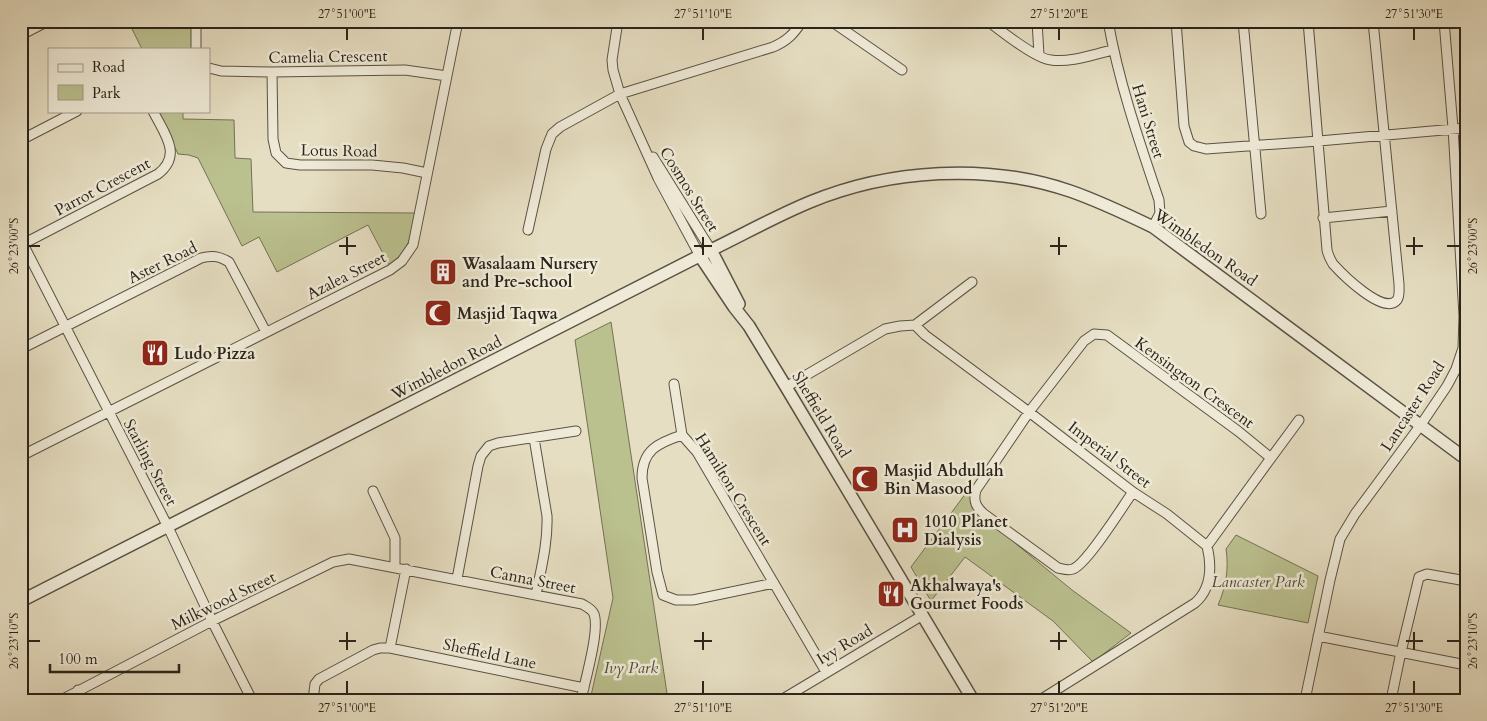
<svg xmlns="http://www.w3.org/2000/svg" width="1487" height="721" viewBox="0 0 1487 721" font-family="Cardo,serif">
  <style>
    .green { fill: #bbc08f; stroke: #737254 }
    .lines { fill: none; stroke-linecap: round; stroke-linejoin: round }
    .minor-casing { stroke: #5a5244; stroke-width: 11 }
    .tertiary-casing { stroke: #5a5244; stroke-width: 14 }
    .minor { stroke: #efead7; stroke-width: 9 }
    .tertiary { stroke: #efead7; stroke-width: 11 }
    .ticks { fill: none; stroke: #2b241a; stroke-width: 2 }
    .labels { text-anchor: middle; stroke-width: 5; stroke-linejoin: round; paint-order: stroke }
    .street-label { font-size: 16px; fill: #2b241a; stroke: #efead7 }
    .poi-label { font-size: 16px; font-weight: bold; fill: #2b241a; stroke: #efead7; text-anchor: start }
    .park-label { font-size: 16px; font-style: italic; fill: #4f4b37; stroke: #efead7 }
    .neatline { fill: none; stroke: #2b241a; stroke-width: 2 }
    .ticks-label { font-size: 12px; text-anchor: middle; fill: #2b241a }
  </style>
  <rect width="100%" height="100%" fill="#e6dec2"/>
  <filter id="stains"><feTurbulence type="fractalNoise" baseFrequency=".004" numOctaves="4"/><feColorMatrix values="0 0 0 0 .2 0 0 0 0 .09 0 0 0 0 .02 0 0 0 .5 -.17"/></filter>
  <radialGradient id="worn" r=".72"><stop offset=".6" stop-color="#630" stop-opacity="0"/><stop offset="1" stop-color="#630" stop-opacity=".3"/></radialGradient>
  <path class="green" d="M128 21H193V49H142Z
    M158 111H183V119L234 120 235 158 251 159 253 212 415 213C411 237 410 250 389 265L368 225 277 272 259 237 242 246 198 158 189 155 178 154Z
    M611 322 668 700H590L613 598 575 340Z
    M969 489 975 510 1072 590 1131 633 1093 662 1053 621 965 557 931 601 911 567Z
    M1236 535 1318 576 1308 623 1218 605C1226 587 1229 569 1226 549Z"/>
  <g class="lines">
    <g class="minor-casing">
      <path id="minor" d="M618 21 612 60 613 70 620 94 658 178 700 256
        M831 21 902 70
        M988 21C1001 31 1036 59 1051 60 1071 63 1094 54 1113 50
        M1037 21 1039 55
        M1108 21C1119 83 1139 141 1159 200L1160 213 1153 227
        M1176 21 1184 126 1189 142 1194 146 1206 149 1319 141 1466 128
        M1243 21 1261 214
        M1308 21 1327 250C1328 255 1330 259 1333 264 1342 274 1384 316 1397 300 1400 296 1399 289 1399 284L1373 21
        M21 35 48 21
        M196 49V21
        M209 68 221 71 272 72 405 70 447 76
        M272 72 273 139 276 153 286 163 300 165H372L403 168 427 173
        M21 140 77 111
        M653 157 711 250
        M1323 218 1392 211
        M528 230 546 149 552 134 560 127 620 94 773 47C787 41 794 34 802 21
        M21 240 168 527 212 621 252 700
        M21 245 158 174C183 155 164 133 153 111
        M915 325 972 282
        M21 349 201 258C212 255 219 256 229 262L266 332
        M674 384 682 435
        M786 387 885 329 900 326 915 325 925 335 1029 412 1133 492 1167 514 1207 546C1212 567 1212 588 1195 603L1040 700
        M534 438 547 516C548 543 541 569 536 595
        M21 456 390 270 402 261 413 245 458 21
        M1271 458 1299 420
        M373 491 395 538V567
        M1133 492C1122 507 1087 564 1073 569 1068 571 1063 569 1058 568L984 514C976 507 973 501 976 490L1029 412 1084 341 1094 334 1107 335 1238 431 1271 458 1207 546
        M457 579 478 466 481 456 489 446 498 443 576 431
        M774 583 693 600H676L663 595 657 572 642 478C642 450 658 443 682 435L697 452 826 672
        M1318 636 1466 665
        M390 648 406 569
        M78 690 83 700
        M61 700 212 621 333 562 349 559 582 604C587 607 592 609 594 614 600 630 585 681 581 700
        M313 700 315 684 319 679 373 650 380 648H390L584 688
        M781 700 923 615
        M1305 700 1330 580 1340 539 1355 514 1420 426 1447 386 1456 369 1463 348 1464 316 1453 128 1444 21
        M1391 700 1401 652 1419 577 1427 574 1466 581"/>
    </g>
    <g class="tertiary-casing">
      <path id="tertiary" d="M711 250 739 304
        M700 256 734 307 749 326 786 387 973 700
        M21 601 711 250C744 234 776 216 810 202 890 169 988 163 1070 191 1099 201 1126 214 1153 227L1466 459"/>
    </g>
    <use href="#minor" class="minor"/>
    <use href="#tertiary" class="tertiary"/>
  </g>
  <path class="ticks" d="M347 28V40M703 28V40M1059 28V40M1414 28V40M347 237V255M703 237V255M1059 237V255M1414 237V255M28 246H40M339 246H356M694 246H712M1050 246H1067M1406 246H1423M1447 246H1460M347 632V650M703 632V650M1059 632V650M1414 632V650M28 641H40M339 641H356M694 641H712M1050 641H1067M1406 641H1423M1447 641H1460M347 681V694M703 681V694M1059 681V694M1414 681V694"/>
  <defs>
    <g id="building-square" transform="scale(1.4375)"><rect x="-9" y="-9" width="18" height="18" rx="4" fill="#8f2418" stroke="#efead7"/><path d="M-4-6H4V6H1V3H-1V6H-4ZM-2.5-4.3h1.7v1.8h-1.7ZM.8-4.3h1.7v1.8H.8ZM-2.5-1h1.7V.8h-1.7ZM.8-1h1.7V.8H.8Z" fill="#fff"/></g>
    <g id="mosque-square" transform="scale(1.4375)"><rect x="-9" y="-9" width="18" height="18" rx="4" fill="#8f2418" stroke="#efead7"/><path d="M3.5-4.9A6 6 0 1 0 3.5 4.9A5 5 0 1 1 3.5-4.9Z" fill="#fff"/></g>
    <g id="restaurant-square" transform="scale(1.4375)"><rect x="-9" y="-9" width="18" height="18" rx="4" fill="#8f2418" stroke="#efead7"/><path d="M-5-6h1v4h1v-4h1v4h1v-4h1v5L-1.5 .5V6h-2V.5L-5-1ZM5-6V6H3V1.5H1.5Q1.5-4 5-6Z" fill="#fff"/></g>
    <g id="hospital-square" transform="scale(1.4375)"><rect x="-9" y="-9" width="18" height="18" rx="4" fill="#8f2418" stroke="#efead7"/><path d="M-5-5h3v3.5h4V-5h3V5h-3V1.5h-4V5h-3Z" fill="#fff"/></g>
  </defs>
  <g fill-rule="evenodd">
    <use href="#building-square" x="443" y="272"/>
    <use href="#mosque-square" x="438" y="313"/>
    <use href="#restaurant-square" x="155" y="353"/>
    <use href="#mosque-square" x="865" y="479"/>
    <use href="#hospital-square" x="905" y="530"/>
    <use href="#restaurant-square" x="891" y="594"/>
  </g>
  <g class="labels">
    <g class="street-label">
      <text transform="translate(328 56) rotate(-1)" y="6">Camelia Crescent</text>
      <text transform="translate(1149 121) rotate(73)" y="6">Hani Street</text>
      <text transform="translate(339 150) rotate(1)" y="6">Lotus Road</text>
      <text transform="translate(102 186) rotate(-28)" y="6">Parrot Crescent</text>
      <text transform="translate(690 189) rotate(58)" y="6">Cosmos Street</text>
      <text transform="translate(1206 247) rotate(35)" y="6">Wimbledon Road</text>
      <text transform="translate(162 262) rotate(-26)" y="6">Aster Road</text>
      <text transform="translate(346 275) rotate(-27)" y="6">Azalea Street</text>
      <text transform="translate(446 367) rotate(-27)" y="6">Wimbledon Road</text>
      <text transform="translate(1195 382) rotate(36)" y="6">Kensington Crescent</text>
      <text transform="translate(1412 406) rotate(-57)" y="6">Lancaster Road</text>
      <text transform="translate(822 414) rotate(59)" y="6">Sheffield Road</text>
      <text transform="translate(1110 454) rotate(37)" y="6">Imperial Street</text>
      <text transform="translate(151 462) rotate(62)" y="6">Starling Street</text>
      <text transform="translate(734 489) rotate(58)" y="6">Hamilton Crescent</text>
      <text transform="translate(533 579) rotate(11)" y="6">Canna Street</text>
      <text transform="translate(223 600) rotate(-26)" y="6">Milkwood Street</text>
      <text transform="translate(844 644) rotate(-31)" y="6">Ivy Road</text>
      <text transform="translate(490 653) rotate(12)" y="6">Sheffield Lane</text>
    </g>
    <g class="poi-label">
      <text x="462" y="269">Wasalaam Nursery<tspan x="462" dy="18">and Pre-school</tspan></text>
      <text x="457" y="319">Masjid Taqwa</text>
      <text x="174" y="359">Ludo Pizza</text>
      <text x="884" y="476">Masjid Abdullah<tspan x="884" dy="18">Bin Masood</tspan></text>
      <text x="924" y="527">1010 Planet<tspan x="924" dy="18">Dialysis</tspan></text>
      <text x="910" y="591">Akhalwaya's<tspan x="910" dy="18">Gourmet Foods</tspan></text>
    </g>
    <g class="park-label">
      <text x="1258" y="587">Lancaster Park</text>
      <text x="631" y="673">Ivy Park</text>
    </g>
  </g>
  <rect width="1487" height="721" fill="none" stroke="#e6dec2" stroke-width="55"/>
  <rect x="48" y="48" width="162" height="65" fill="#efead7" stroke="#a19b8b"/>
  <rect x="58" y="64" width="25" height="8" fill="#efead7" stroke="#a19b8b"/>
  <text x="92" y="72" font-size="15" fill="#2b241a">Road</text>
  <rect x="58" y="85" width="25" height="15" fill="#bbc08f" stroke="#a19b8b"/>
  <text x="92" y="98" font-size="15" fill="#2b241a">Park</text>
  <path d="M50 664v8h129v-8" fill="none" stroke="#2b241a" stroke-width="2.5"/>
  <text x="58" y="664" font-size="15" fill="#2b241a" stroke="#efead7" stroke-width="4" paint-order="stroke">100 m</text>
  <rect x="28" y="28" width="1432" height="666" class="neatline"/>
  <g class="ticks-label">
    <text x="347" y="18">27°51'00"E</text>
    <text x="703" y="18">27°51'10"E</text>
    <text x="1059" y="18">27°51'20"E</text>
    <text x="1414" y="18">27°51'30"E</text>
    <text transform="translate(14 246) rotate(-90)" y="4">26°23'00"S</text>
    <text transform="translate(1473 246) rotate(-90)" y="4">26°23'00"S</text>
    <text transform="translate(14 641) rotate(-90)" y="4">26°23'10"S</text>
    <text transform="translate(1473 641) rotate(-90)" y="4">26°23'10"S</text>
    <text x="347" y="712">27°51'00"E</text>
    <text x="703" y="712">27°51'10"E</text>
    <text x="1059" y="712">27°51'20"E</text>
    <text x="1414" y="712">27°51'30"E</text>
  </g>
  <rect width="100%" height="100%" filter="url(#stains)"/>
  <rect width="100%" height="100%" fill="url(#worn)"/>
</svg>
